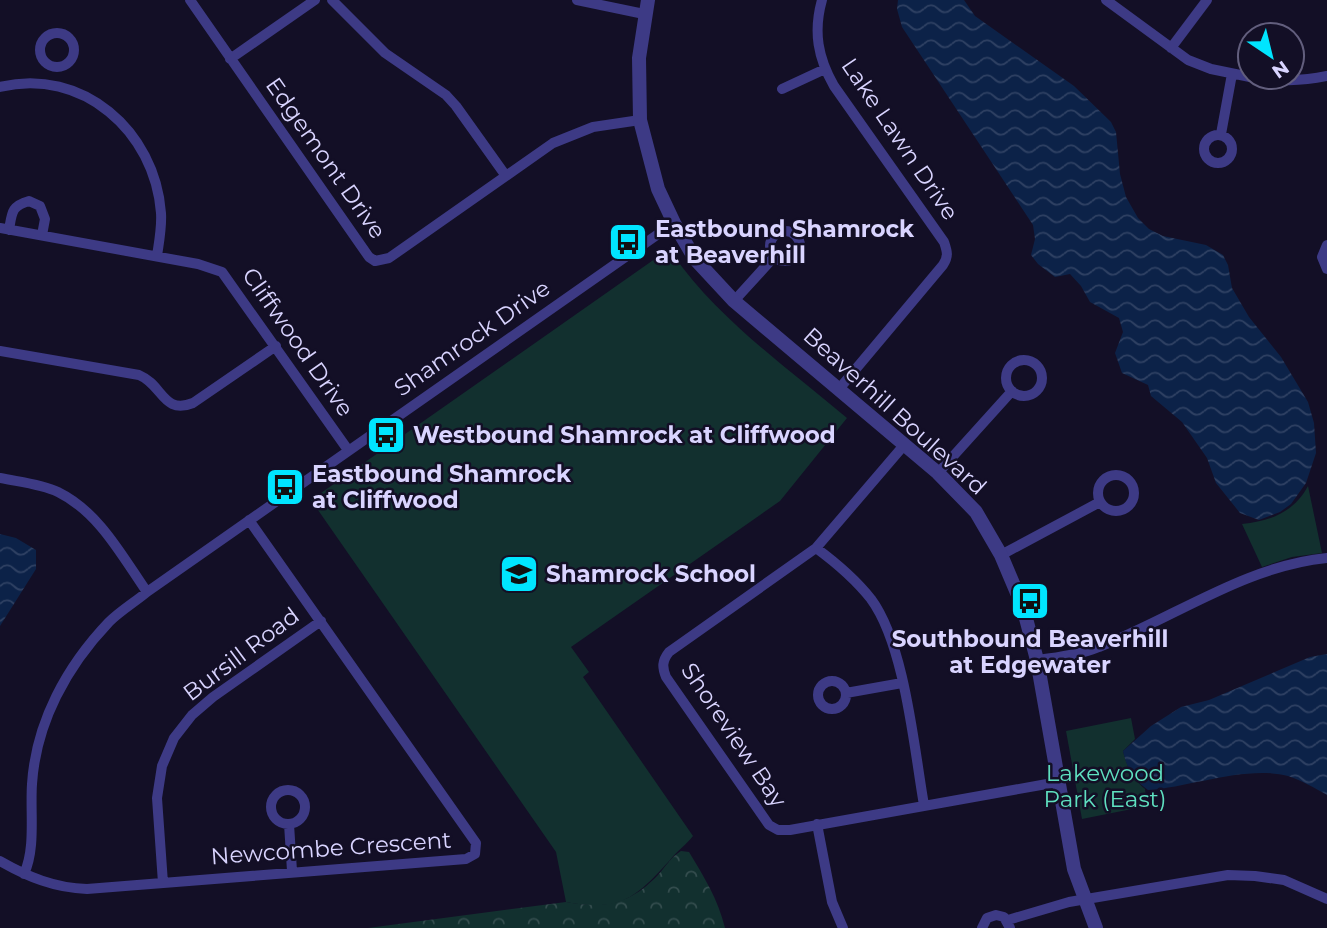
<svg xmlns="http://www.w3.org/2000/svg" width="1327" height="928" viewBox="0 0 1327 928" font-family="Montserrat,sans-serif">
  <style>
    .green { fill: #12302f }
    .forest { fill: url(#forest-crowns) }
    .water { fill: url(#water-waves) }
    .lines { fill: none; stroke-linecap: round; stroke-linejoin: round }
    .minor { stroke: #3d3a85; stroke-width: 10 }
    .tertiary { stroke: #3d3a85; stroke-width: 14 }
    .labels { text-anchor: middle; stroke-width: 5; stroke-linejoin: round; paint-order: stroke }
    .street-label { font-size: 23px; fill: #d9d4ff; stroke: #130f26 }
    .poi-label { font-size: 23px; font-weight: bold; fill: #d9d4ff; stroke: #130f26; text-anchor: start }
    .park-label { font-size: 23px; fill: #5fe0c0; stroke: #130f26 }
  </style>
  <defs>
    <pattern id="forest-crowns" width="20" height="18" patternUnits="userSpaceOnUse" patternTransform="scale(1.75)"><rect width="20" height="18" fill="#12302f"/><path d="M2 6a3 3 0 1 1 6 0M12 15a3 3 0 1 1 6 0" fill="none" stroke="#344d4e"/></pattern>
    <pattern id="water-waves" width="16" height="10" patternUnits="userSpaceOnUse" patternTransform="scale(1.75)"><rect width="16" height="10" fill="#0c2248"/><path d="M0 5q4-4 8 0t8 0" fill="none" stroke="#2f4163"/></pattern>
  </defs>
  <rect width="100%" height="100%" fill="#130f26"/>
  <path class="green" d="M669 249C715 317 784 365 847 418L780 501 571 647 589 672 583 677 693 836C686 845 677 851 670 860 635 899 620 912 566 902L556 852 311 500Z
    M1308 486 1322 553 1292 557 1262 567 1242 524C1271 521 1294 512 1308 486Z
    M1131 718 1135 739 1123 751C1127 767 1132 778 1145 789L1147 806 1082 819 1066 731Z"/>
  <path class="forest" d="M681 851 689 852C704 877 718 899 725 928H368L566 902C605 909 629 905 658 875 666 866 671 857 681 851Z"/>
  <path class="water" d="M898 0H964L975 16 1074 86 1111 122 1116 132 1120 174 1126 197 1138 218 1149 229 1163 236 1206 245 1223 255 1228 265 1232 288 1249 317 1281 357 1308 402 1314 423 1316 453 1306 483 1291 504 1280 512 1259 520 1240 513 1216 483 1207 458 1182 422 1151 396 1148 385 1122 373 1115 353 1123 332 1119 318 1090 302 1081 286 1070 274 1055 277 1038 264 1031 255 1035 239 1033 225 902 27 897 9Z
    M0 534 16 538 36 550V569L0 626Z
    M1327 654V795C1315 788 1301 780 1288 776 1246 765 1191 787 1148 790 1133 779 1127 769 1123 751L1151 726 1181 707 1209 700 1310 657Z"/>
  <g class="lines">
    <path class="minor" d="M190 0 369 257 375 261 389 258 553 143 593 127 640 120
      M332 0 385 53 446 95 456 106 506 176
      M577 0 644 14
      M822 0C813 32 818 58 834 86L944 242C947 251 949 256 943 265L839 389
      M1106 0 1188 60 1211 69 1250 77
      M40 50a17 17 0 1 1 34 0a17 17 0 1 1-34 0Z
      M1171 48 1207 0
      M230 59 315 0
      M1251 77C1278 81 1300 82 1327 76
      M0 87C82 67 155 131 161 213 162 227 159 242 157 256
      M782 89 825 69
      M1221 134 1232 74
      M1204 149a14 14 0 1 1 28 0a14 14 0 1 1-28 0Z
      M0 228 198 264 222 272 348 450
      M9 230C12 213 11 206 29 201L40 206 45 219 42 235
      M770 246a15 15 0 1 1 30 0a15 15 0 1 1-30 0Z
      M1327 245 1322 257 1327 269
      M734 301 774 257
      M0 351 139 375C163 385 163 415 193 403L276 346
      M1006 378a18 18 0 1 1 36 0a18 18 0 1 1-36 0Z
      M905 444 816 548 669 652C662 661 662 667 666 677L769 825 778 830H790L1058 782
      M938 473 1012 391
      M1098 493a18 18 0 1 1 36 0a18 18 0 1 1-36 0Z
      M0 478C19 482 41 484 58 492 99 512 122 556 147 592
      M816 548C835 562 856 580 871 599 905 645 914 748 924 805
      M1001 555 1100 502
      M1037 660C1057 657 1080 655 1099 647 1174 618 1245 566 1327 558
      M818 695a14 14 0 1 1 28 0a14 14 0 1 1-28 0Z
      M846 693 902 683
      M271 807a17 17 0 1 1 34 0a17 17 0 1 1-34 0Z
      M289 824 292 871
      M817 824 832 902 843 928
      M0 861C28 877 55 888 87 889L466 859 475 854 476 843 249 520
      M24 874C36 848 30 813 32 784 36 722 67 666 109 622 120 611 135 602 147 592L674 223
      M163 883 157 798 162 766 174 738 192 715 213 697 321 621
      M1008 920 1069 902 1228 875 1255 876 1284 880 1327 899
      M982 928 987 918 996 915 1004 917 1010 928"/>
    <path class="tertiary" d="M648 0 639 58 640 120 658 189 674 223 695 259 734 301 938 473 976 512 1001 555 1023 607 1037 660 1074 869 1096 928"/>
  </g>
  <defs>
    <g id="bus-square" transform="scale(2.0125)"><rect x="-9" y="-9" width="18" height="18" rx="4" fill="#00e5ff" stroke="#130f26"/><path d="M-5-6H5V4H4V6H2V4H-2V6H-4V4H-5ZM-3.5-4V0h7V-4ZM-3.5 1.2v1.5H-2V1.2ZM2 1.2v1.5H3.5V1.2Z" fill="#111"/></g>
    <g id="school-square" transform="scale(2.0125)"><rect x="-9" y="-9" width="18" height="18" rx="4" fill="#00e5ff" stroke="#130f26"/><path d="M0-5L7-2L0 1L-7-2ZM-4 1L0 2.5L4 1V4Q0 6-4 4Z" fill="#111"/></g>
  </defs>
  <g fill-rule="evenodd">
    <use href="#bus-square" x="628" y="242"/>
    <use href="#bus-square" x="386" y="435"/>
    <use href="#bus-square" x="285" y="487"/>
    <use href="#school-square" x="519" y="574"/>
    <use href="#bus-square" x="1030" y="601"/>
  </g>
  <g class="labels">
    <g class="street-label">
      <text transform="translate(900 139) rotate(56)" y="8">Lake Lawn Drive</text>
      <text transform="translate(326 158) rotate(55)" y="8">Edgemont Drive</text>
      <text transform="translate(472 338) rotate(-35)" y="8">Shamrock Drive</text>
      <text transform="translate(298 342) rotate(55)" y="8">Cliffwood Drive</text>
      <text transform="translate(895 411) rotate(42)" y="8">Beaverhill Boulevard</text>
      <text transform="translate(241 654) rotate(-37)" y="8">Bursill Road</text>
      <text transform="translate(734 735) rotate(56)" y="8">Shoreview Bay</text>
      <text transform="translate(331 848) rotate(-4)" y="8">Newcombe Crescent</text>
    </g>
    <g class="poi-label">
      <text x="655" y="237">Eastbound Shamrock<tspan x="655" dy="26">at Beaverhill</tspan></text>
      <text x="413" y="443">Westbound Shamrock at Cliffwood</text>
      <text x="312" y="482">Eastbound Shamrock<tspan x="312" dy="26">at Cliffwood</tspan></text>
      <text x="546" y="582">Shamrock School</text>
      <text x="1030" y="647" text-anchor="middle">Southbound Beaverhill<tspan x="1030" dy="26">at Edgewater</tspan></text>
    </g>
    <g class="park-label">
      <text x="1105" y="781">Lakewood<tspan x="1105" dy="26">Park (East)</tspan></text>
    </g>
  </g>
  <g transform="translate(1271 56) rotate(145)"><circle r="33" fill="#130f26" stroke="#625e7d" stroke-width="2"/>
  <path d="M0-5L12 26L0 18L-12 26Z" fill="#00e5ff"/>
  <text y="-10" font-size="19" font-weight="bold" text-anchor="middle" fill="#d9d4ff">N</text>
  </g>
</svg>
